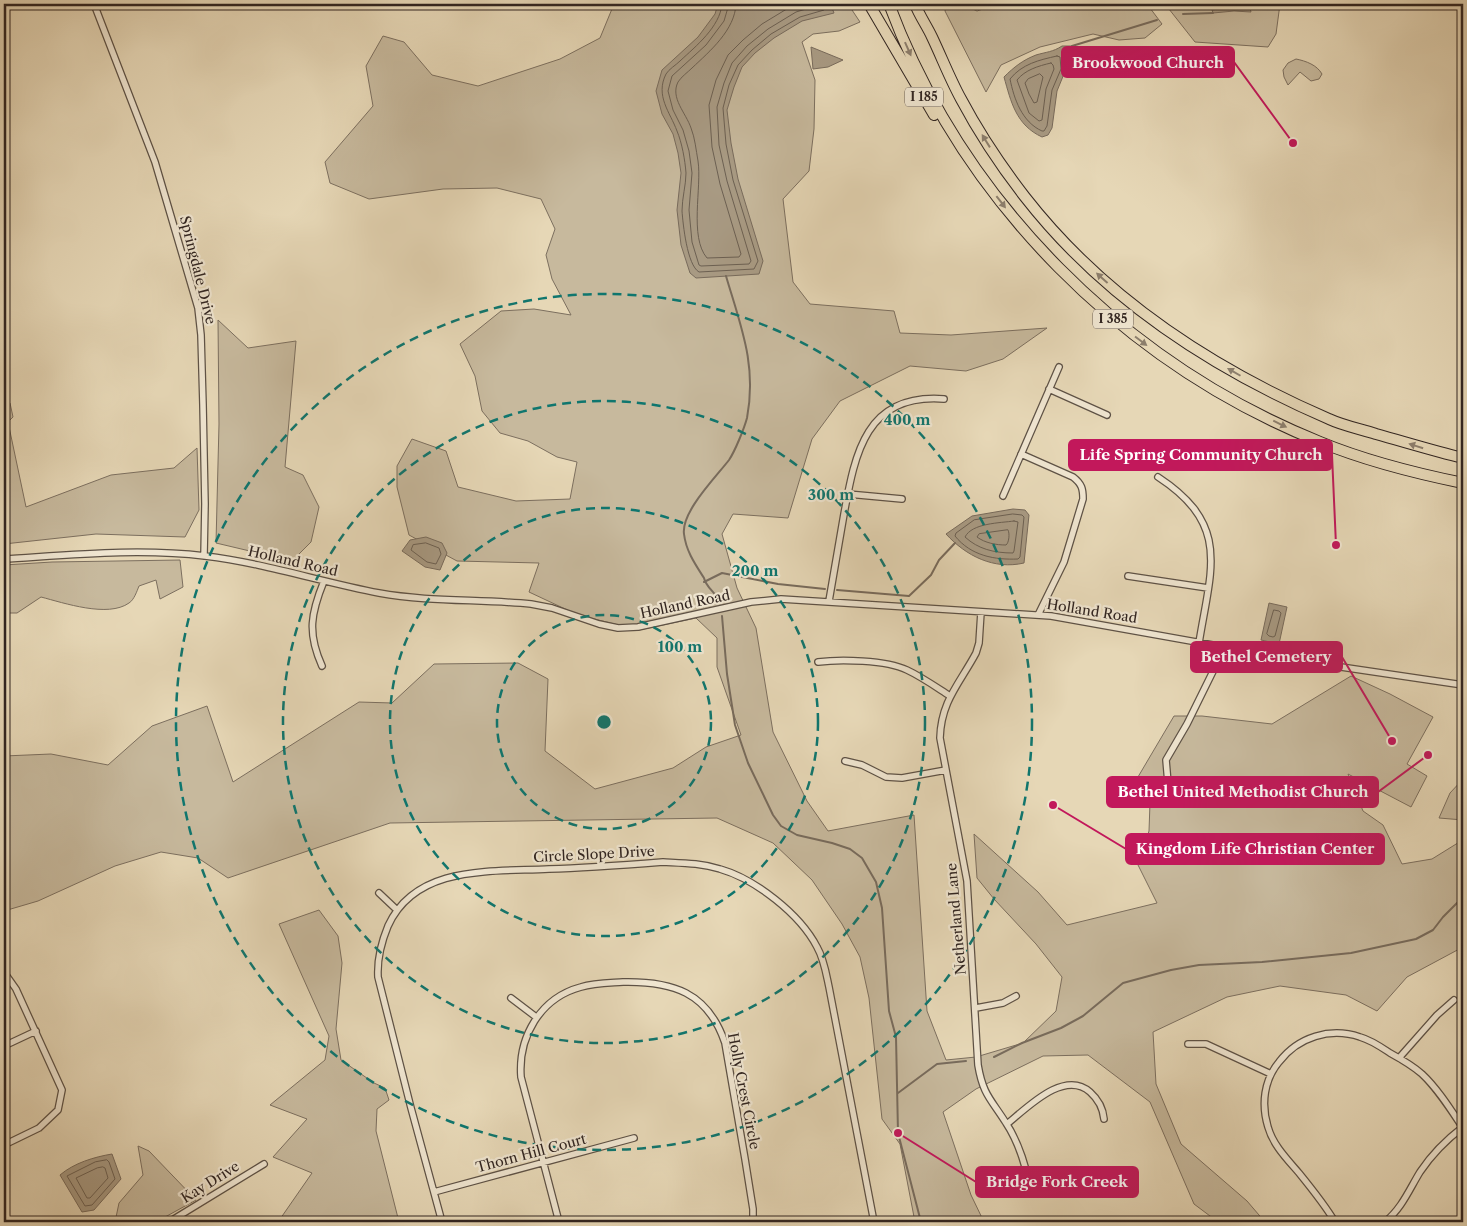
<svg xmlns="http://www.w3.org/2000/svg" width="1467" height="1226" viewBox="0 0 1467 1226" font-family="'Libre Caslon Text',serif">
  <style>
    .green { fill: #c7b99d; stroke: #7c6f5f }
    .water { fill: #a89a83; stroke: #786b5c }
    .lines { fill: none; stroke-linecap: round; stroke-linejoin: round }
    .shore { stroke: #6c6052; stroke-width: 1 }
    .stream { stroke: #786b5c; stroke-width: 2 }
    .street-casing { stroke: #5e5246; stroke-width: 8 }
    .highway-casing { stroke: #312521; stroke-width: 12 }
    .street { stroke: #efe5d0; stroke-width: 5.5 }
    .highway { stroke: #e6d7b6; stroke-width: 10 }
    .oneway { fill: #8c7e6c }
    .ring { fill: none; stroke: #0f766e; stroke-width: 2.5; stroke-dasharray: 9 6 }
    .labels { text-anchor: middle; stroke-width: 4.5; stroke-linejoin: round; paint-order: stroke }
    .shield { fill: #efe5d0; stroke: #6a5f56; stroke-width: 1 }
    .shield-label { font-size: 12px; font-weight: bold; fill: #312521 }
    .street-label { font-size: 14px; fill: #312521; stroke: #efe5d0 }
    .centre { fill: #0f766e; stroke: #efe5d0; stroke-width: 2.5 }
    .ring-label { font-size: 15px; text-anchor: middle; font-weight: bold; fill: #0f766e; stroke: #efe5d0; stroke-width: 4.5; stroke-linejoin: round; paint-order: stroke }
    .leader { fill: none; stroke: #c2185b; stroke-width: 2 }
    .callout-dot { fill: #c2185b; stroke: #efe5d0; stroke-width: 2 }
    .callout { fill: #c2185b; stroke: #c2185b; stroke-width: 2 }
    .callout-label { font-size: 15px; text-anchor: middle; font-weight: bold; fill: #fff }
  </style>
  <rect width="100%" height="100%" fill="#e6d7b6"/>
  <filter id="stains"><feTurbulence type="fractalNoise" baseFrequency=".004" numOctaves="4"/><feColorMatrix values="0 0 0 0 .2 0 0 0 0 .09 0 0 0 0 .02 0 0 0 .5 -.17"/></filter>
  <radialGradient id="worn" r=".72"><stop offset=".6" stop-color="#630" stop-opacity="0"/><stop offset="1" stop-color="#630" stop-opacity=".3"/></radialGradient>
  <path class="green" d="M614 4H848L860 22 839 31 813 34 802 42 815 80 814 129 809 171 783 199 793 282 810 304 894 311 900 333 951 335 1047 328 1003 359 966 371 910 366 840 401 812 439 788 518 733 514 722 534 737 588 756 628 773 732 807 801 828 831 914 815 927 1011 946 1060 976 1057 1023 1043 1056 1011 1062 977 1036 944 994 899 977 878 974 834 1038 892 1067 925 1157 903 1138 865 1149 831 1150 803 1135 782 1174 716H1202L1272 724 1351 676 1390 694 1433 717 1407 764 1427 776 1411 807 1348 774 1363 811 1383 825 1402 864 1432 859 1461 841 1463 838V947L1407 977 1377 1011 1346 995 1280 986 1227 997 1153 1032 1156 1084 1181 1144 1247 1201 1265 1222H1218L1194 1204 1150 1102 1088 1055 1043 1056 976 1089 943 1112 971 1195 984 1222H915L900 1144 882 1119 869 998 860 957 842 924 812 880 773 843 717 818 390 823 228 878 198 858 161 852 115 866 38 901 4 911V756L51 754 108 765 152 726 207 706 233 782 359 702 392 703 434 664 518 663 548 679 545 751 595 789 673 768 706 747 741 735 717 667V638L696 618 639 630 578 615 529 592 539 563 457 561 409 535 397 487V466L412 439 446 451 458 487 516 501 570 499 577 462 557 457 528 441 500 433 482 411 475 376 460 344 501 311 534 309 571 315 552 279 546 255 555 229 541 199 497 188 443 189 369 199 330 183 325 162 373 106 366 66 383 36 404 42 432 75 478 86 560 59 600 38Z
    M946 4H962L977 11 998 4H1147L1162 24 1145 38 1119 40 1093 34 1040 47 1001 65 986 92 945 11Z
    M1165 4H1280L1276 34 1268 47 1195 42Z
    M1296 59C1306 61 1317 65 1322 74L1319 79 1311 81 1300 72 1288 85 1284 77 1283 70 1288 63Z
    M218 320 248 348 296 341 285 467 303 475 319 507 311 542 292 561 216 543 219 424Z
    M4 403H10L13 417 8 422 26 507 111 475 174 468 197 448 199 510 185 537 96 534 4 544Z
    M180 560 183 587 160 599 156 580 139 586C137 591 134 600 129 603 108 618 64 603 41 597L17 613H4V565L52 562Z
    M1463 779V820L1439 818 1450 793Z
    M319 910 338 936 342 963 336 1029 341 1060 374 1083 385 1088 389 1100 377 1109 376 1131 399 1222H278L312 1173 273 1157 307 1119 270 1105 325 1060 329 1036 279 924Z
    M138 1146 149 1151 196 1200 156 1222H115L119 1203 143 1175Z"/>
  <path class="water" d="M718 4H827L832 8 834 13 802 21 774 38 755 53 742 67 734 87 727 110 731 143 738 179 763 261 759 274 696 278 690 273 681 245 677 210 681 173 678 153 673 134 662 114 656 91 662 70 698 37 715 14Z
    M1232 7 1250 8 1251 12 1234 11 1213 13 1212 10Z
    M1062 46H1072L1064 62 1066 69 1057 91 1052 128 1048 135 1042 137C1016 125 1011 102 1004 77 1014 67 1023 60 1036 55 1046 52 1053 52 1062 46Z
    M811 47 843 60 828 67 813 69Z
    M1013 509 1025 510 1029 515 1024 563C994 570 966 556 946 534L972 516Z
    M426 537 442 543 447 553 440 570 425 567 402 551 410 540Z
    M1269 603 1287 607 1279 644 1261 640Z
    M112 1154 121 1179 94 1210 82 1212 60 1175C74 1163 94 1157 112 1154Z"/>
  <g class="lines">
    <path class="shore" d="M722 4C720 27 696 46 680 61 676 65 669 69 666 74 655 96 670 112 677 131 682 143 685 160 686 173 686 185 682 198 682 211 683 224 687 265 699 272L754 269 758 261 733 180 726 144 723 108 729 85 738 65 752 50 771 34 800 17 824 10V4
      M729 4 724 21 706 45 672 76 668 91 673 110 683 130 689 151 692 173 689 210 692 242 699 265 701 266 749 264 751 261 727 181 719 145 717 107 724 83 732 63 747 46 768 29 796 12 816 6 818 4
      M736 4C735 30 710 51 692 68 688 72 681 77 678 82 670 98 686 113 691 128 695 138 696 150 698 161 702 187 689 237 707 258L739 257 741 254 720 184 712 147 709 105 716 80 728 55 743 40 762 24 795 4
      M1057 56 1060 57 1061 69 1052 90 1047 126 1044 131H1042C1022 122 1014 99 1010 79 1022 64 1039 60 1057 56Z
      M1051 63 1053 65 1054 69 1046 89 1042 120 1039 121 1029 113 1017 80C1025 70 1038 66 1051 63Z
      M1040 74 1043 77 1037 102 1034 103 1029 94 1025 83 1028 79Z
      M1013 514 1022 515 1024 517 1020 557 1018 559C995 560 971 556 955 536L956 533 974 520Z
      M1014 521 1018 522 1014 551 1013 553C994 553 978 549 965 537 972 523 1000 523 1014 521Z
      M1008 530C1010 533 1009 543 1006 545 996 545 985 543 977 537L979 534Z
      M426 543 439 548 441 554 436 564 427 562 411 550 413 545Z
      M1274 610 1279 611 1281 613 1275 636 1273 637 1269 636 1267 634Z
      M107 1160 109 1162 115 1179 92 1205 85 1206 67 1176 95 1162Z
      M103 1167 105 1168 108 1178 90 1198H87L76 1178 97 1168Z"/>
    <path class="stream" d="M832 8 860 9
      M1183 14 1213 13
      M1072 46 1157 20
      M704 582 722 573 778 584 825 589
      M837 590 909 596 931 575 939 560 955 543
      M720 603C717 593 706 588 704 578 695 564 686 551 684 534 681 512 716 477 729 460 735 451 744 429 747 418 757 365 741 327 726 276
      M722 616 727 674 735 725 748 763 773 815 781 826 797 835 832 843 850 849 862 858 876 882 882 908 889 1011 896 1037 898 1133 921 1222
      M994 1057 1022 1043 1061 1028 1083 1016 1123 983 1171 970 1199 965 1262 962 1351 953 1416 939 1433 930 1443 917 1457 903 1463 901
      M898 1093 937 1064 966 1061"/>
    <g class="street-casing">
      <path id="street" d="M94 4 155 162 198 308 201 335 203 405 205 504 204 556
        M1049 389 1107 415
        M1021 454 1073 477C1082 484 1083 489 1083 499L1064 562 1038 615
        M1158 477C1231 525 1211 568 1199 643
        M848 494 902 499
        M1003 496 1059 367
        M4 559C70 555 138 548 205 556 264 563 321 582 379 593 429 602 480 599 531 604L552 608 599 624 618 628 638 627 751 602 781 599 1051 616 1314 663 1463 685
        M1128 576 1208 588
        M829 601C834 572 839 543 844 514 855 453 866 393 944 399
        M981 612 979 643 976 653C960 683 941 701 940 738L967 881 978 1065C983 1095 991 1099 1006 1123 1018 1141 1029 1172 1029 1193
        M818 662C840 659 886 660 907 670 922 677 936 687 950 696
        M322 666C307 633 311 613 324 581
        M845 761 862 765 886 777 902 778 946 770
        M1173 793 1168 783 1166 760 1187 724 1225 647
        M379 893 397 910
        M4 972 16 989 62 1090 58 1110 39 1128 4 1145
        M511 998 536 1017
        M976 1008 1003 1003 1016 996
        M1188 1044H1206L1271 1074
        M4 1046 36 1031
        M1399 1058 1437 1015 1454 1000
        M1007 1124C1027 1108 1064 1069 1090 1092 1099 1100 1103 1108 1104 1119
        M434 1192 634 1138
        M169 1222 264 1164
        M442 1222 411 1108 378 977C377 959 381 943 388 926 416 864 493 872 549 869 587 868 625 865 663 862 682 863 701 863 720 869 755 879 800 914 817 947 824 959 826 973 829 987L874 1222
        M559 1222 521 1077C518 1037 540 998 581 987 594 983 609 983 623 982 672 981 708 992 725 1043L745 1159 753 1209V1222
        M1335 1222C1325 1205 1312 1189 1299 1173 1287 1159 1273 1145 1268 1127 1261 1104 1264 1080 1279 1062 1298 1037 1330 1027 1360 1037 1371 1040 1381 1047 1390 1053 1401 1059 1413 1066 1422 1074 1438 1089 1451 1110 1463 1128
        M1385 1222C1402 1208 1409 1190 1420 1172 1432 1154 1446 1140 1463 1127"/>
    </g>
    <g class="highway-casing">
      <path id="highway" d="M869 4 934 115
        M889 4C963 202 1124 363 1320 442 1366 461 1414 473 1463 483
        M915 4C919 15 927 26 932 37 942 58 950 79 961 99 979 133 1001 166 1025 197 1103 297 1213 369 1329 419 1344 426 1361 429 1376 434 1405 442 1434 451 1463 458"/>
    </g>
    <use href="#street" class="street"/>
    <use href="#highway" class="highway"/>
  </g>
  <defs><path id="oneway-solid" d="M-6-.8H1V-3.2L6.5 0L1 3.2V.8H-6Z" transform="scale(1.25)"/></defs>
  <g class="oneway">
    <use href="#oneway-solid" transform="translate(908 49) rotate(66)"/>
    <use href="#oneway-solid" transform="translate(986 141) rotate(-122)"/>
    <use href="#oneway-solid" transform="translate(1001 202) rotate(52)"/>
    <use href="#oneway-solid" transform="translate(1102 278) rotate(-138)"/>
    <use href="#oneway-solid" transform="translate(1141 341) rotate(37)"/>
    <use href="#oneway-solid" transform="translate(1234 372) rotate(-150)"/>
    <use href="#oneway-solid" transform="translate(1280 424) rotate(26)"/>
    <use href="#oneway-solid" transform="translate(1416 446) rotate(-163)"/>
  </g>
  <g class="ring">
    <circle cx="604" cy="722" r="107"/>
    <circle cx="604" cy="722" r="214"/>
    <circle cx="604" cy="722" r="321"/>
    <circle cx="604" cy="722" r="428"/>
  </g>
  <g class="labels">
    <g class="shield">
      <rect x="905" y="87.5" width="38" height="19" rx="4"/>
      <rect x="1093" y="309.5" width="40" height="19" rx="4"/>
    </g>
    <g class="shield-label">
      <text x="924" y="101">I 185</text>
      <text x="1113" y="323">I 385</text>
    </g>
    <g class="street-label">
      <text transform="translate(198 270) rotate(76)" y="5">Springdale Drive</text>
      <text transform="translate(293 561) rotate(13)" y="5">Holland Road</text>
      <text transform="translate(685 604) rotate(-12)" y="5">Holland Road</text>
      <text transform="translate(1092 611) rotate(9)" y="5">Holland Road</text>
      <text transform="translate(594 854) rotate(-3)" y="5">Circle Slope Drive</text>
      <text transform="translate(956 919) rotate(-95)" y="5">Netherland Lane</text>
      <text transform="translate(744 1091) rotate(79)" y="5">Holly Crest Circle</text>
      <text transform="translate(531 1153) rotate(-15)" y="5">Thorn Hill Court</text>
      <text transform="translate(210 1182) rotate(-32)" y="5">Kay Drive</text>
    </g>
  </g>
  <circle cx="604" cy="722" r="8" class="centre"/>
  <g class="ring-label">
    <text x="907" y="425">400 m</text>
    <text x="831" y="500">300 m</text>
    <text x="755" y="576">200 m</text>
    <text x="680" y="652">100 m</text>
  </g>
  <path class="leader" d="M1293 143L1234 62M1336 545L1332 455M1392 741L1342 657M1428 755L1378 792M1053 805L1126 849M898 1133L976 1182"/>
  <g class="callout-dot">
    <circle cx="1293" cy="143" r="5"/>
    <circle cx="1336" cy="545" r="5"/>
    <circle cx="1392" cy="741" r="5"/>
    <circle cx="1428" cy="755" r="5"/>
    <circle cx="1053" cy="805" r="5"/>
    <circle cx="898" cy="1133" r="5"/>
  </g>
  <g class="callout">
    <rect x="1062" y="47" width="172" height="30" rx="5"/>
    <rect x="1069" y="440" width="263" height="30" rx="5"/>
    <rect x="1191" y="642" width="151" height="30" rx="5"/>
    <rect x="1107" y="777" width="271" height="30" rx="5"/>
    <rect x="1126" y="834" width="258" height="30" rx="5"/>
    <rect x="976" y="1167" width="162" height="30" rx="5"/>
  </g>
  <g class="callout-label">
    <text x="1148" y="68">Brookwood Church</text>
    <text x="1201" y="460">Life Spring Community Church</text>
    <text x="1266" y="662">Bethel Cemetery</text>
    <text x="1243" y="797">Bethel United Methodist Church</text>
    <text x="1255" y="854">Kingdom Life Christian Center</text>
    <text x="1057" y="1187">Bridge Fork Creek</text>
  </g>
  <rect width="1467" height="1226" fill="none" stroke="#e6d7b6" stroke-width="20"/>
  <rect x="5" y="5" width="1457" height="1216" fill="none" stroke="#312521" stroke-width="2.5"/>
  <rect x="10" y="10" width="1447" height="1206" fill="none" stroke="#312521"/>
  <rect width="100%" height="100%" filter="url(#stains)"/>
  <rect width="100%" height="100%" fill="url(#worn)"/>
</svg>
